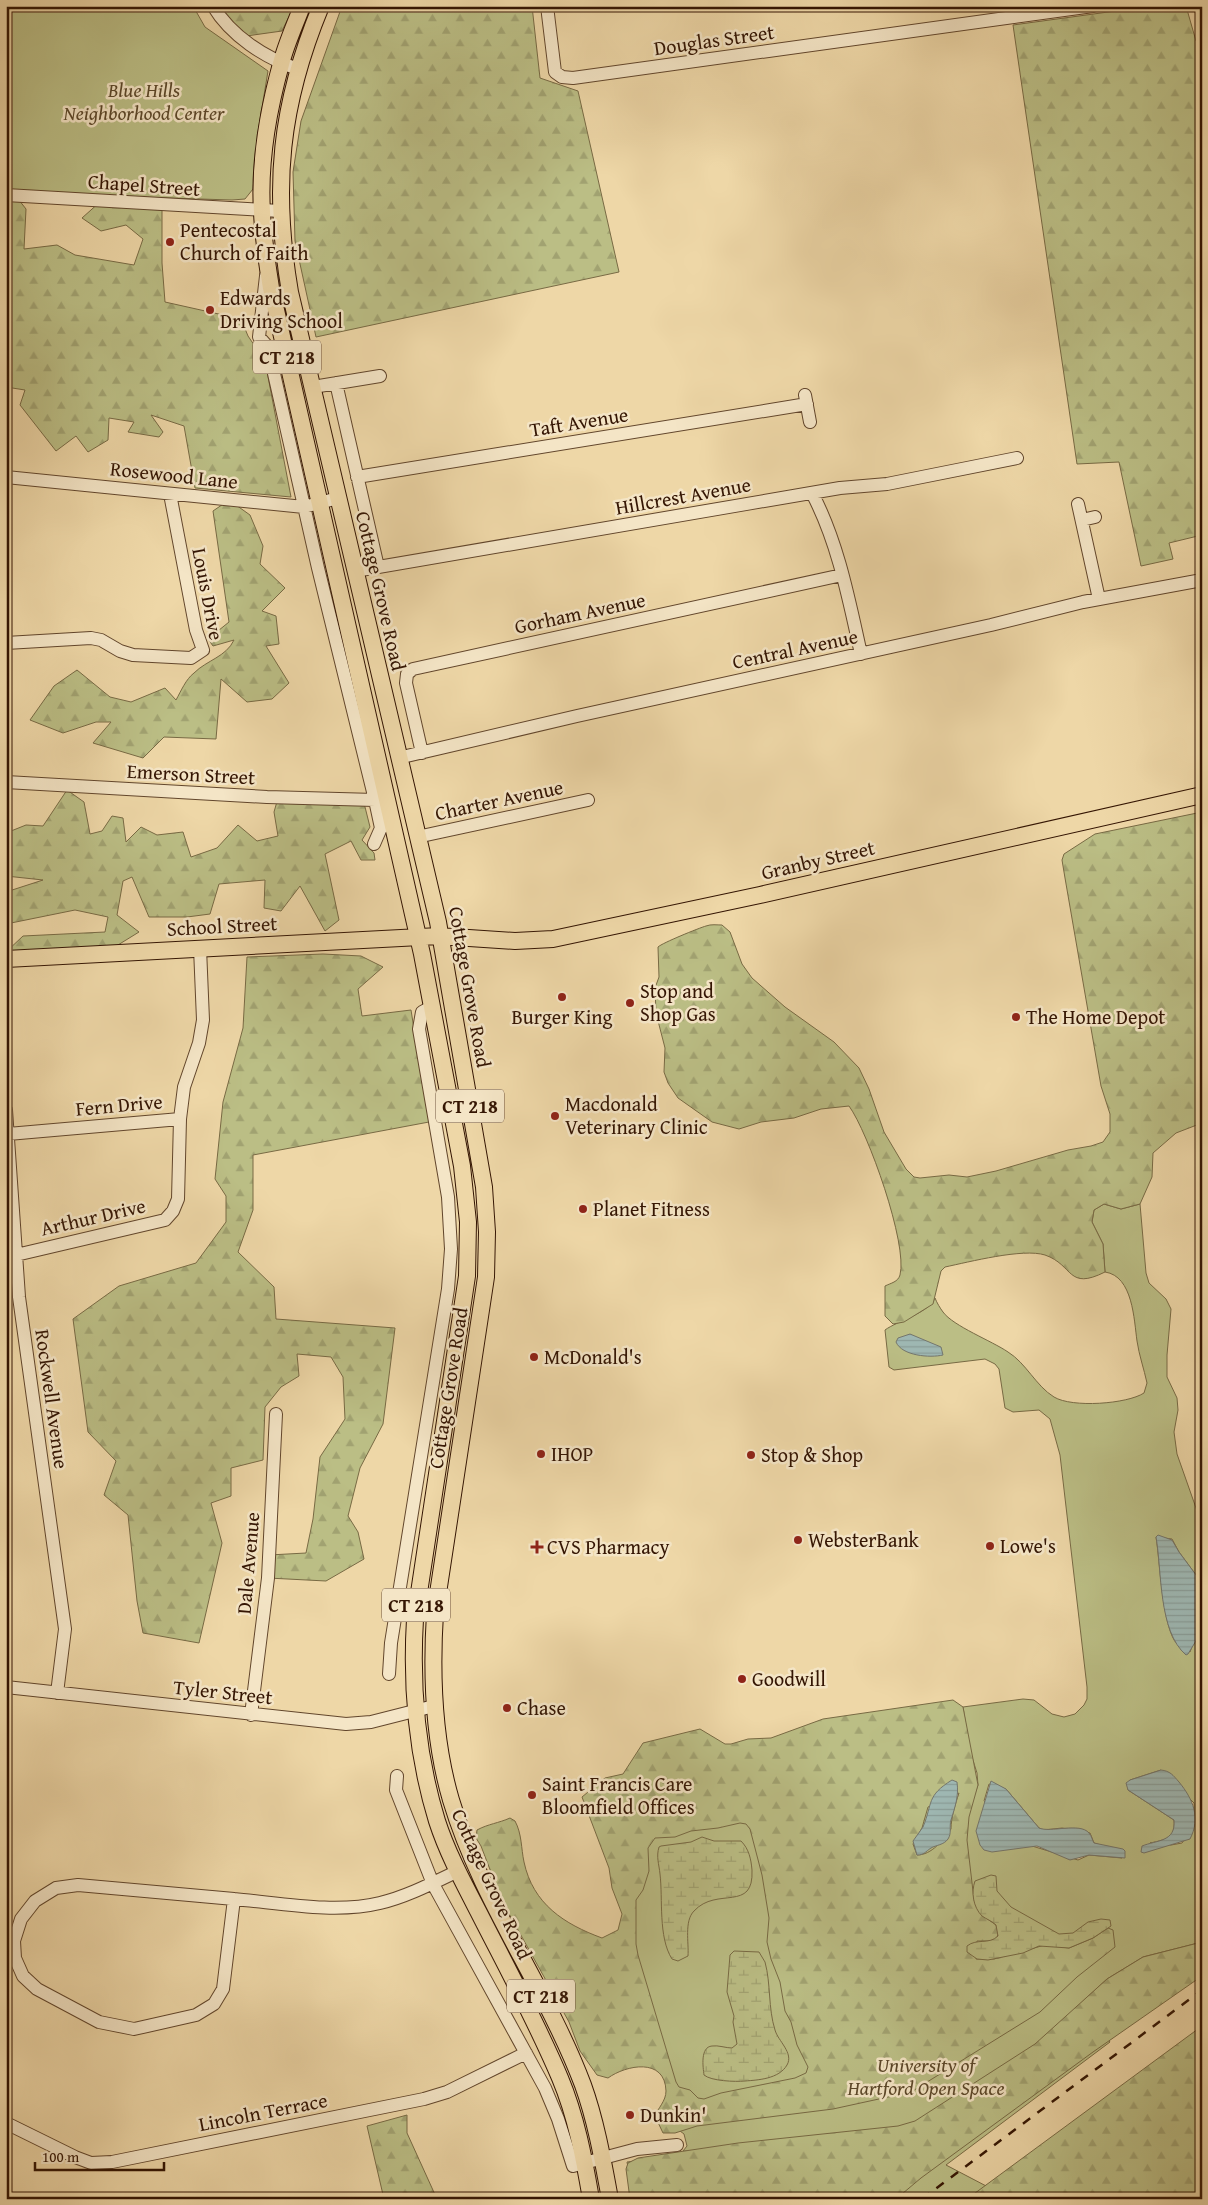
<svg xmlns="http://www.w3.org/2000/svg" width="1208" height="2205" viewBox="0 0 1208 2205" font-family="'Gentium Book Plus',serif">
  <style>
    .green { fill: #bbbe85; stroke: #786a44; fill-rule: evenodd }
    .forest { fill: url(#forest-firs); stroke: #786a44; fill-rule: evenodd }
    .wetland { fill: url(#wetland-marsh); stroke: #786a44 }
    .water { fill: url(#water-rules); stroke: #74766c }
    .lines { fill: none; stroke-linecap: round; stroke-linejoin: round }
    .minor-casing { stroke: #62462c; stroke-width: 14 }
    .major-casing { stroke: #341503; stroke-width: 18 }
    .minor { stroke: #f4e5c6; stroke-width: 12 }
    .major { stroke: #eed7a7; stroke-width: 16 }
    .rail { stroke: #341503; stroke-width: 2.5; stroke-dasharray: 9 9; stroke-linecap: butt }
    .poi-dot { fill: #8f2418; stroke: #f4e5c6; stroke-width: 2 }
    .labels { text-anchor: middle; stroke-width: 5; stroke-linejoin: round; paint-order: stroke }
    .shield { fill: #f4e5c6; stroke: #6e533e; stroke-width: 1 }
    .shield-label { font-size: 19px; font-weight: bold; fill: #341503 }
    .street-label { font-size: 20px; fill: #341503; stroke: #f4e5c6 }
    .park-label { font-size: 20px; font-style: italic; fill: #5c482a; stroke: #f4e5c6 }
    .poi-label { font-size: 20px; fill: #341503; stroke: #f4e5c6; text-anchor: start }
  </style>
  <defs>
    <pattern id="forest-firs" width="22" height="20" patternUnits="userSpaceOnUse" patternTransform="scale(1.25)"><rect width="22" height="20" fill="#bbbe85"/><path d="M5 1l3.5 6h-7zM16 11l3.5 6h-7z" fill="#a1a271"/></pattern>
    <pattern id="wetland-marsh" width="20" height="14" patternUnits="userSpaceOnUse" patternTransform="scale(1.25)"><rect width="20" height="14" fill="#bbbe85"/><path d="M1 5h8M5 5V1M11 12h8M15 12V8" fill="none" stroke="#a1a271"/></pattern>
    <pattern id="water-rules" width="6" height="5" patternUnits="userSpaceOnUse" patternTransform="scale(1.25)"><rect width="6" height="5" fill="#9eb7b2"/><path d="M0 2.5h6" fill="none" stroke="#899c97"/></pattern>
  </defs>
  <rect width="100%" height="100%" fill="#eed7a7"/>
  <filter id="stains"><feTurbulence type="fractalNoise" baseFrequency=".004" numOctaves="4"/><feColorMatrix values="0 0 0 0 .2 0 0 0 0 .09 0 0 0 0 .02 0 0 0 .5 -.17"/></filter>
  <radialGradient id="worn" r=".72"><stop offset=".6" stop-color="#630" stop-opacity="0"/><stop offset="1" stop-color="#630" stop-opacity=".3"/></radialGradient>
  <path class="green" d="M6 6H193L205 27 268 71 258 132 253 189 245 199 232 200 6 193Z
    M1104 1204 1121 1209 1140 1204 1146 1273 1149 1283 1166 1299 1171 1309 1167 1355V1377L1177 1398 1178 1410 1174 1432 1177 1454 1202 1525V1583L1179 1552 1172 1539 1156 1537C1160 1560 1162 1628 1177 1644 1180 1647 1186 1649 1190 1652L1194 1641 1202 1631V1942L1143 1957 1107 1979 1081 2003 1110 2042 946 2165 1011 2199H634L627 2162 688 2155V2151H683L687 2146 684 2134 680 2131 682 2130 601 1819 974 1796 978 1785 977 1773 970 1751 963 1707 1023 1699 1034 1700 1052 1714 1064 1717 1075 1714 1084 1705 1087 1699V1687L1060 1455 1050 1419 1039 1410 1013 1412 1005 1408 999 1369 995 1364 985 1359 894 1370 889 1367 885 1330C897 1321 929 1313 935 1298 937 1303 940 1308 943 1312 953 1326 992 1341 1008 1352 1026 1363 1036 1386 1054 1397 1072 1408 1127 1404 1144 1393L1147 1383C1144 1369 1139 1355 1137 1341 1134 1320 1133 1276 1105 1272L1103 1244 1092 1222 1094 1210ZM1161 1770 1194 1803V1826L1182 1843 1171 1845 1150 1843C1165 1840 1176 1838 1174 1820L1128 1790 1130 1780ZM989 1784 1006 1789 1039 1828 1044 1830 1062 1828 1090 1833 1094 1843 1107 1847 1122 1858 1089 1855 1078 1860 1032 1846 984 1801Z"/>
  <path class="forest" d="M214 6H294L282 31 239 37Z
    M342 6H532L540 78 578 91 619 272 316 337 295 241 293 172 301 121Z
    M1152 6H1186L1196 41 1202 40V535L1169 543 1173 559 1141 566 1119 462 1077 464 1013 25Z
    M15 195 26 209 24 249 57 245 75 255 134 265 143 239 126 225 101 231 82 218 101 201 162 204V263L165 302 241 319 248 336 265 361 291 497 195 488 184 426 151 415 163 432 159 437 128 432 134 422 109 418 108 440 88 452 76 436 56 451 20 405 25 390 6 387V201Z
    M229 500 250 515 263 546 260 564 285 588 262 611 276 616 279 644 266 646 289 683 272 699 247 702 221 679 216 739 164 737 143 758 93 743 111 722H96L63 733 30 720 54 686 77 670 110 697 131 702 165 688 176 700C181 691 186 679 194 673 207 660 226 657 234 640L213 646 208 639 229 622 213 511Z
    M67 790 84 802 90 834 102 831 112 816 123 818 126 842 141 827 157 835 183 832 191 857 217 848 238 825 257 841 278 836 274 812 278 798 363 799 370 827 362 840 374 853 375 860H361L351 841 325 854 339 920 325 931 300 886 281 911 264 908 265 880 219 884 210 914 187 917H149L132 877 123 881 117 915 139 932 105 953 6 952 23 936 105 932 108 917 75 910 6 924V892L43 880 6 876V833L26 825 43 826Z
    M1202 812V1123L1176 1133 1153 1153 1152 1177 1140 1204 1121 1209 1104 1204 1094 1210 1092 1222 1103 1244 1105 1272C1067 1291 1074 1265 1045 1255 1023 1248 969 1262 945 1267L941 1271 933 1304 904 1322 893 1324 885 1316V1286C891 1283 898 1282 900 1275 908 1244 868 1132 849 1106L821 1109 794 1118 761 1122 739 1129 712 1122 678 1098 668 1083 664 1072 665 1048 656 1013 655 988 659 977 658 947C662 943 699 928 706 926 711 924 717 925 722 925L730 932 742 964 752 978 785 1007 834 1042 859 1068 869 1089 884 1132 906 1169 914 1177 920 1178 949 1175 967 1177 996 1171 1068 1150 1091 1146 1103 1142 1110 1132V1114L1101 1086 1065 878 1062 860 1064 854 1095 834Z
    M323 954 361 956 383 967 358 989 362 1016 411 1010 429 1122 253 1155V1210L238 1252 274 1287 276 1319 395 1328 383 1424 360 1468 348 1516 358 1532 364 1559 326 1581 268 1578 269 1555 306 1553 313 1519 320 1457 345 1419 343 1377 331 1357 297 1354 299 1376 281 1387 265 1407 263 1460 231 1468V1496L211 1503 222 1543 199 1643 143 1633 137 1601 128 1515 104 1495 116 1461 88 1432 73 1319 119 1286 196 1263 226 1222V1196L215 1179 223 1102 243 1028 247 957Z
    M953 1700 963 1707 978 1785 969 1817 967 1840 974 1900 982 1915 996 1925 998 1933 997 1938 991 1941H977L976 1959H994L1045 1945 1069 1948 1093 1938 1108 1928 1113 1930 1115 1947 1077 1977 1040 2012 911 2092 833 2109 697 2126 675 2133H663L655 2116C658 2108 666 2101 666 2091 665 2057 626 2065 608 2078L597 2075 580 2051 569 2022 502 1901 481 1846 476 1838 477 1830C488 1824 499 1823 510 1818L515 1821C522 1834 521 1848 524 1862 533 1904 564 1924 602 1938L618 1930 622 1914 612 1888 609 1868 582 1797 605 1778 623 1774 643 1743 700 1729 725 1744H731L748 1739 771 1738 823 1719ZM959 1793C955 1805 951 1818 951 1829 943 1840 932 1855 917 1855L913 1844 922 1828 928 1807ZM740 1823 746 1824 750 1829 762 1875 769 1918 767 1942 771 1959 780 1982 785 2011 791 2022 797 2045 808 2067 806 2073 795 2078 721 2093 704 2099 698 2098 690 2090 679 2087 676 2082 638 1955 636 1944V1900L643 1890 649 1871 648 1848 655 1838 675 1837 691 1831 718 1828Z
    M1202 1942V1976L1093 2052 921 2178 896 2199H630L626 2169 628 2163 638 2158 738 2143 898 2126 915 2121 1035 2044 1107 1979 1143 1957Z
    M1202 2026V2199H1127L1125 2194 1101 2199H967Z
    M407 2115V2133L437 2199H384L367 2126Z"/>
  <path class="wetland" d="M702 1837 714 1841H741C749 1849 751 1859 752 1870 754 1913 717 1886 694 1911 684 1921 689 1943 688 1956L678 1961 672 1959C658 1937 663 1899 660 1874 659 1864 656 1857 659 1847L661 1846 691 1842Z
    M991 1875 996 1876 997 1891 1011 1907 1059 1934 1073 1933 1088 1922 1101 1919 1110 1920 1111 1926 1093 1938 1069 1948 1039 1946 1023 1953 988 1960 977 1959 967 1952V1946C977 1938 989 1945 998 1936L996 1925C992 1921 986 1919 982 1916 973 1907 971 1892 975 1881Z
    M734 1951 759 1952 765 1962C771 1984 768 2008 775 2030 778 2041 794 2053 787 2065 779 2079 758 2080 745 2081 735 2082 711 2081 704 2075 703 2067 700 2047 712 2046 718 2045 726 2048 732 2048L737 2044 733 2022 734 2016 727 1992 730 1955Z"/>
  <path class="water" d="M910 1334 941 1347 943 1355C930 1358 902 1356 896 1342L898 1338Z
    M1158 1535 1172 1540 1179 1552 1202 1583V1631L1188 1654 1186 1655C1158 1631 1162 1570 1156 1537Z
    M1161 1770C1170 1771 1173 1775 1179 1782 1193 1799 1201 1818 1190 1839L1144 1853 1141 1852 1142 1846C1157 1840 1176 1842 1174 1820L1128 1790 1126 1783 1130 1780Z
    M952 1780 957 1782C959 1796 955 1807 951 1820 949 1827 952 1833 948 1839 944 1845 936 1845 931 1848 925 1852 924 1855 917 1855L913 1841C916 1836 920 1832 923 1827 933 1803 926 1796 952 1780Z
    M991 1781 1006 1789 1039 1828C1050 1833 1080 1822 1089 1833 1092 1836 1092 1840 1094 1843L1123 1849 1125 1851V1858L1089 1855 1070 1860 1037 1846 992 1852 984 1850 980 1845 976 1831Z"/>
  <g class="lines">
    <g class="minor-casing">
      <path id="minor" d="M213 6C231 36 265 58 298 69
        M547 6 555 72 562 77 573 78 1093 6
        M6 195 280 211
        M266 276 259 337 268 347 318 568 375 800 381 828 374 844
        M336 383 378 567
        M313 387 380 376
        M805 395 810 422
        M6 477 304 507 338 498
        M357 477 807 404
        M812 493C838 542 849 600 861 654
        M1078 504 1099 599
        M1082 520 1095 517
        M355 571 840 488 887 484 1017 458
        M6 643 91 638 101 640 120 651 133 655 191 658 203 650 196 630 170 494
        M422 753 406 683 407 674 413 669 842 575
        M398 758 577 716 991 625 1083 602 1202 580
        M6 782 267 797 375 800
        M417 837 588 800
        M6 1110 19 1297 65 1629 57 1693
        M8 1134 180 1119
        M16 1255 165 1220 173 1211 178 1199 180 1119 184 1087 199 1043 203 1020 200 948
        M389 1674 391 1643 448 1289 451 1249 448 1197 419 1029 422 1012 431 1007
        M6 1687 346 1724 371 1722 434 1706
        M251 1715 268 1578 276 1414
        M397 1776 396 1790 433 1884 545 2088 558 2119 573 2166 637 2149 677 2145
        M78 1885 234 1899 223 1989 214 2004 196 2015 134 2029 99 2022 37 1989 23 1976 15 1958 14 1941 21 1919 35 1901 56 1888Z
        M234 1899C280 1903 335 1914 380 1903 406 1897 433 1883 458 1871
        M6 2123 75 2157 91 2163 112 2162 424 2099 447 2092 526 2053"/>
    </g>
    <g class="major-casing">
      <path id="major" d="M302 6C295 25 286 44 281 64 268 111 259 163 262 212 263 237 267 263 271 288L422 954 462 1166 468 1222 467 1276 415 1619C411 1686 417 1756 437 1821 447 1852 463 1882 478 1911 506 1966 536 2021 560 2078 576 2116 584 2158 591 2199
        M321 6C280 105 272 187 290 292L438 922 484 1187 487 1232 486 1277 435 1613C431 1676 433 1739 451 1800 481 1901 546 1987 583 2085 596 2121 603 2161 610 2199
        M6 959 439 936 515 941 553 939 760 895 1202 795"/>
    </g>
    <use href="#minor" class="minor"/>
    <use href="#major" class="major"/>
    <path class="rail" d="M922 2199 1202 1990"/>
  </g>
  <g class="poi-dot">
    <circle cx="170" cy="242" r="5"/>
    <circle cx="210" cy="310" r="5"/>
    <circle cx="562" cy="997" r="5"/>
    <circle cx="630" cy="1003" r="5"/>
    <circle cx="1016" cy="1017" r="5"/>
    <circle cx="555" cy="1116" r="5"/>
    <circle cx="583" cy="1209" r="5"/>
    <circle cx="534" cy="1357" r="5"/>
    <circle cx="541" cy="1454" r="5"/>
    <circle cx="751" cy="1455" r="5"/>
    <circle cx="798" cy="1540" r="5"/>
    <circle cx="990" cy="1546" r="5"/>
    <path d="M534.5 1539.5h5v5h5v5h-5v5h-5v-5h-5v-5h5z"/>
    <circle cx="742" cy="1679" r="5"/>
    <circle cx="507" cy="1708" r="5"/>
    <circle cx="532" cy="1795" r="5"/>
    <circle cx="630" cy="2115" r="5"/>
  </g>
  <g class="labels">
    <g class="shield">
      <rect x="253" y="340.5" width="68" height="33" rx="4"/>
      <rect x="436" y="1089.5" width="68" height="33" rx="4"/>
      <rect x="382" y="1588.5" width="68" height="33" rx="4"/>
      <rect x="507" y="1979.5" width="68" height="33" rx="4"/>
    </g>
    <g class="shield-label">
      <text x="287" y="364">CT 218</text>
      <text x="470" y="1113">CT 218</text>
      <text x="416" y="1612">CT 218</text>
      <text x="541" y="2003">CT 218</text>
    </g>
    <g class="street-label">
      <text transform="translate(714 40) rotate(-8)" y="7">Douglas Street</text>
      <text transform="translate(144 185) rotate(4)" y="7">Chapel Street</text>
      <text transform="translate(579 422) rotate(-9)" y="7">Taft Avenue</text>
      <text transform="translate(174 475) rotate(6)" y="7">Rosewood Lane</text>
      <text transform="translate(683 496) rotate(-10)" y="7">Hillcrest Avenue</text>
      <text transform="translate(381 591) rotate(77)" y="7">Cottage Grove Road</text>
      <text transform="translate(208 594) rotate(79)" y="7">Louis Drive</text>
      <text transform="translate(580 613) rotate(-12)" y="7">Gorham Avenue</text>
      <text transform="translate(795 649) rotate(-12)" y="7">Central Avenue</text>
      <text transform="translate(191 774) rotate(3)" y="7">Emerson Street</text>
      <text transform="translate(499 800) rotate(-12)" y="7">Charter Avenue</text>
      <text transform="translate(818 860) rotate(-13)" y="7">Granby Street</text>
      <text transform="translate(222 926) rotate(-3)" y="7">School Street</text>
      <text transform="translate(470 987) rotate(80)" y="7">Cottage Grove Road</text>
      <text transform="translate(119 1105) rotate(-5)" y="7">Fern Drive</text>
      <text transform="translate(93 1217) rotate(-13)" y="7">Arthur Drive</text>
      <text transform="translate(448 1388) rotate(-81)" y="7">Cottage Grove Road</text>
      <text transform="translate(52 1399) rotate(82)" y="7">Rockwell Avenue</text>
      <text transform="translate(248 1563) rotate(-85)" y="7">Dale Avenue</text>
      <text transform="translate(223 1692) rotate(6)" y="7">Tyler Street</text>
      <text transform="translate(492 1884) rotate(65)" y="7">Cottage Grove Road</text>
      <text transform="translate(263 2112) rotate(-11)" y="7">Lincoln Terrace</text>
    </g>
    <g class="park-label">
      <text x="144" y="97">Blue Hills<tspan x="144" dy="23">Neighborhood Center</tspan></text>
      <text x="926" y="2072">University of<tspan x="926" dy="23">Hartford Open Space</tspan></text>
    </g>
    <g class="poi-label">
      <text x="180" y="237">Pentecostal<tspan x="180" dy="23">Church of Faith</tspan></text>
      <text x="220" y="305">Edwards<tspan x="220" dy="23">Driving School</tspan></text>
      <text x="640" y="998">Stop and<tspan x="640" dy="23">Shop Gas</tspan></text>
      <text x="562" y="1024" text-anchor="middle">Burger King</text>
      <text x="1026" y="1024">The Home Depot</text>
      <text x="565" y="1111">Macdonald<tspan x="565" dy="23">Veterinary Clinic</tspan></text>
      <text x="593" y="1216">Planet Fitness</text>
      <text x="544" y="1364">McDonald's</text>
      <text x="551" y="1461">IHOP</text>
      <text x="761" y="1462">Stop &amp; Shop</text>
      <text x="808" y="1547">WebsterBank</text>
      <text x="1000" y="1553">Lowe's</text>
      <text x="547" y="1554">CVS Pharmacy</text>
      <text x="752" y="1686">Goodwill</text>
      <text x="517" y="1715">Chase</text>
      <text x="542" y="1791">Saint Francis Care<tspan x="542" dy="23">Bloomfield Offices</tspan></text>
      <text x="640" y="2122">Dunkin'</text>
    </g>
  </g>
  <rect width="1208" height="2205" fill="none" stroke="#eed7a7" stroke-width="25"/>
  <rect x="8" y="8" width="1193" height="2190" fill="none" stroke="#341503" stroke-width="2.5"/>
  <rect x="12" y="12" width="1183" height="2180" fill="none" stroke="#341503"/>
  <path d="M35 2162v8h129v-8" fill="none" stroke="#341503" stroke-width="2.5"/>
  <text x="42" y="2162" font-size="15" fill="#341503" stroke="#f4e5c6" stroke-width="4" paint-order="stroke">100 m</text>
  <rect width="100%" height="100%" filter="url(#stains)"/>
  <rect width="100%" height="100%" fill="url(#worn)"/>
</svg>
